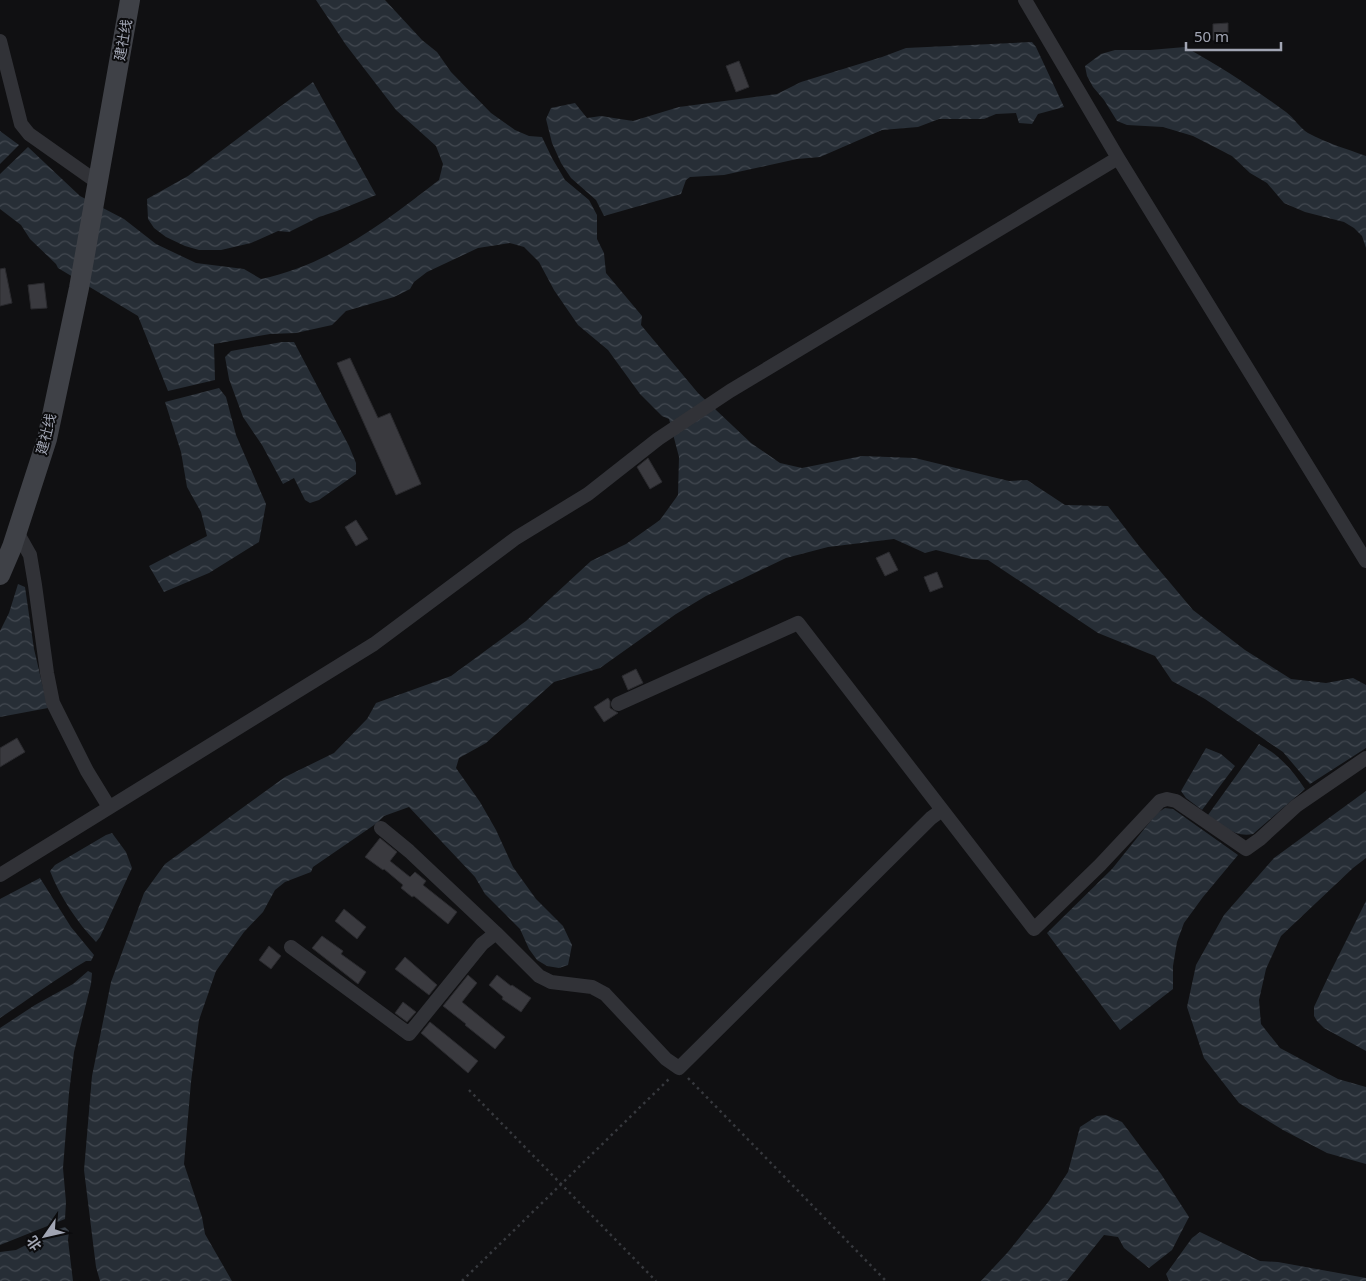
<svg xmlns="http://www.w3.org/2000/svg" width="1366" height="1281" viewBox="0 0 1366 1281" font-family="'Noto Sans','Noto Sans SC',sans-serif">
  <style>
    .water { fill: url(#water-waves) }
    .building { fill: #3a3a3f; stroke: #2a2a2e }
    .lines { fill: none; stroke-linecap: round; stroke-linejoin: round }
    .path { stroke: #37393e; stroke-width: 2.5; stroke-dasharray: 2.5 4; stroke-linecap: butt }
    .minor { stroke: #313237; stroke-width: 14 }
    .secondary { stroke: #3f4147; stroke-width: 20 }
    .labels { text-anchor: middle; stroke-width: 4; stroke-linejoin: round; paint-order: stroke }
    .street-label { font-size: 14px; fill: #a1a5b3; stroke: #0b0b0d }
  </style>
  <defs>
    <pattern id="water-waves" width="16" height="10" patternUnits="userSpaceOnUse" patternTransform="scale(1.25)"><rect width="16" height="10" fill="#272e36"/><path d="M0 5q4-4 8 0t8 0" fill="none" stroke="#434951"/></pattern>
  </defs>
  <rect width="100%" height="100%" fill="#101012"/>
  <path class="water" d="M316 0H385L422 40 437 52 451 72 491 113 515 130 529 136 542 137 552 158 565 180 589 200 597 215V239L604 253 606 273 642 316 641 325 698 393 751 443 780 463 802 468 862 456 915 458 1009 481 1027 480 1065 505 1108 506 1139 546 1193 610 1245 650 1291 679 1326 683 1353 678 1366 685V748L1310 784 1283 752 1205 699 1172 681 1155 656 1098 633 988 560 971 559 936 550 925 553 894 539 828 547 786 558 706 596 676 614 600 668 554 682 486 743 459 758 456 768 480 802 496 830 513 867 536 899 563 926 572 945 568 965 559 968 547 966 537 960 529 949 520 929 485 894 475 877 409 807 384 816 377 823 313 867 311 872 285 882 275 890 263 912 244 932 216 971 199 1020 191 1082 184 1164 202 1217 205 1234 232 1281H100L96 1267 84 1170 92 1076 111 982 144 893 165 864 285 777 334 753 367 719 376 703 451 676 526 621 591 561 626 544 660 520 678 495 679 457 669 419 662 416 640 394 608 350 578 325 554 290 539 262 524 247 510 243 478 248 427 272 414 282 410 289 394 297 346 311 332 325 296 333 270 334 214 344 215 380 168 391 138 316 58 268 56 264 30 239 21 225 0 209V174L28 147 80 196 124 219 156 244 196 263 244 269 261 279C329 265 386 221 439 180L443 164 436 146 396 110 346 45Z
    M1032 42 1036 47 1064 107 1038 114 1032 124 1019 123 1016 113 996 114 984 119H939L918 127 882 130 820 157 797 159 724 175 690 177 686 180 681 194 604 216 596 200 571 178 561 163 552 143 546 119 551 108 575 103 587 118 601 116 633 121 679 107 777 94 801 82 882 57 906 48Z
    M1185 47C1220 66 1253 88 1286 112 1294 118 1300 128 1308 133 1326 143 1347 149 1366 156V248L1362 236 1354 228 1344 222 1305 212 1284 203 1267 183 1250 173 1232 156 1193 136 1163 127 1127 125 1117 121 1104 100 1093 87 1087 76 1085 66 1101 54 1115 50H1150Z
    M313 82 376 195 337 211 319 217 289 232 278 231 251 243 221 250H199L185 246 166 237 154 228 148 219 147 199 188 176Z
    M0 131 19 145 0 164Z
    M282 342H294L349 446 356 463V474L319 500 310 503 305 500 294 478 283 484 262 445 243 417 229 379 225 357 231 351Z
    M219 388 226 397 236 435 266 504 259 542 209 573 164 592 149 566 207 536 201 512 187 487 181 452 165 402Z
    M18 584 25 587 34 649 48 708 0 717V631L9 613Z
    M1259 744C1279 755 1292 769 1305 789L1253 834C1235 838 1222 825 1208 815Z
    M1206 748 1221 754 1235 766 1202 810 1186 798 1181 791Z
    M1366 791V858L1353 868 1281 936 1266 969 1259 1000 1261 1024 1280 1048 1338 1079 1366 1087V1164L1327 1153 1283 1130 1239 1103 1204 1058 1187 1007 1196 965 1224 915 1274 858Z
    M1165 808 1173 809 1238 855 1203 897 1184 923 1177 942 1173 966V989L1120 1030 1047 933 1112 869 1157 813Z
    M112 833 126 852 132 868 100 937 96 942C77 922 60 897 50 871L55 865 106 835Z
    M40 878 71 927 94 955 91 961H86C57 978 29 999 0 1018V899Z
    M1366 901V1051L1324 1028 1317 1021 1314 1016V1007L1330 973Z
    M88 971 92 973 91 984 74 1052 69 1093 63 1168 66 1202 65 1219 0 1245V1028L35 1005 73 984Z
    M1106 1115 1122 1122 1161 1174 1189 1217 1172 1250 1149 1268 1124 1248 1118 1237 1104 1235 1067 1281H981L1008 1252 1049 1201 1068 1172 1080 1127 1097 1116Z
    M65 1227 69 1231 68 1240 73 1281H0V1252L16 1250 58 1229Z
    M1200 1232 1260 1261 1278 1262 1366 1278V1281H1169L1166 1274 1192 1238Z"/>
  <path class="building" d="M1228 23V40H1213V24Z
    M739 61 749 87 736 92 726 66Z
    M5 268 12 303 0 306V269Z
    M44 283 47 308 31 309 28 285Z
    M350 358 378 418 390 413 421 484 396 495 337 363Z
    M648 458 662 482 650 489 637 467Z
    M356 520 368 539 356 546 345 527Z
    M889 552 898 570 885 576 876 558Z
    M937 572 943 587 930 592 924 577Z
    M636 669 643 683 628 690 622 676Z
    M608 698 610 701V708L618 713 604 722 594 707Z
    M17 738 25 752 0 767V748Z
    M380 838 397 852 390 861 410 877 415 872 426 881 423 885 457 912 448 924 414 896 412 897 401 888 403 885 384 869 383 870 365 857Z
    M344 909 366 927 357 939 335 921Z
    M322 936 343 951 341 954 366 972 358 984 312 948Z
    M269 946 281 956 271 969 259 960Z
    M405 957 437 985 429 995 395 969Z
    M468 975 477 983 462 1002 505 1037 495 1049 465 1025 466 1024 443 1006Z
    M497 975 511 986 512 985 531 998 521 1012 502 999 503 997 489 985Z
    M403 1002 416 1012 407 1022 395 1013Z
    M430 1022 478 1061 468 1073 421 1033Z"/>
  <g class="lines">
    <path class="path" d="M688 1078 886 1281
      M469 1090 656 1281
      M462 1281 671 1077"/>
    <path class="minor" d="M1025 0 1118 158 1366 561
      M0 41 21 124 29 134 97 182
      M17 532 30 555 35 585 47 673 53 703 87 771 109 807
      M618 704 798 623 1034 929 1100 865 1160 801 1167 799 1176 801 1246 849 1260 839 1296 806 1366 758
      M381 828 409 851 496 933
      M0 875 374 644 516 538 588 494 658 439 730 391 1118 158
      M291 947 409 1034 482 944 496 933 539 976 551 982 592 987 605 994 666 1059 679 1068 931 818 942 810"/>
    <path class="secondary" d="M0 575 12 547 47 439 79 288 130 0"/>
  </g>
  <g class="labels">
    <g class="street-label">
      <text transform="translate(123 40) rotate(-80)" y="5">建社线</text>
      <text transform="translate(46 434) rotate(-76)" y="5">建社线</text>
    </g>
  </g>
  <g transform="translate(45 1236) rotate(236)" stroke="#0b0b0d" stroke-width="4" paint-order="stroke">
  <path d="M0-4L9 19L0 12L-9 19Z" fill="#a1a5b3"/>
  <text y="-8" font-size="14" font-weight="bold" text-anchor="middle" fill="#a1a5b3">北</text>
  </g>
  <path d="M1186 42v8h95v-8" fill="none" stroke="#a1a5b3" stroke-width="2.5"/>
  <text x="1194" y="42" font-size="15" fill="#a1a5b3" stroke="#0b0b0d" stroke-width="4" paint-order="stroke">50 m</text>
</svg>
